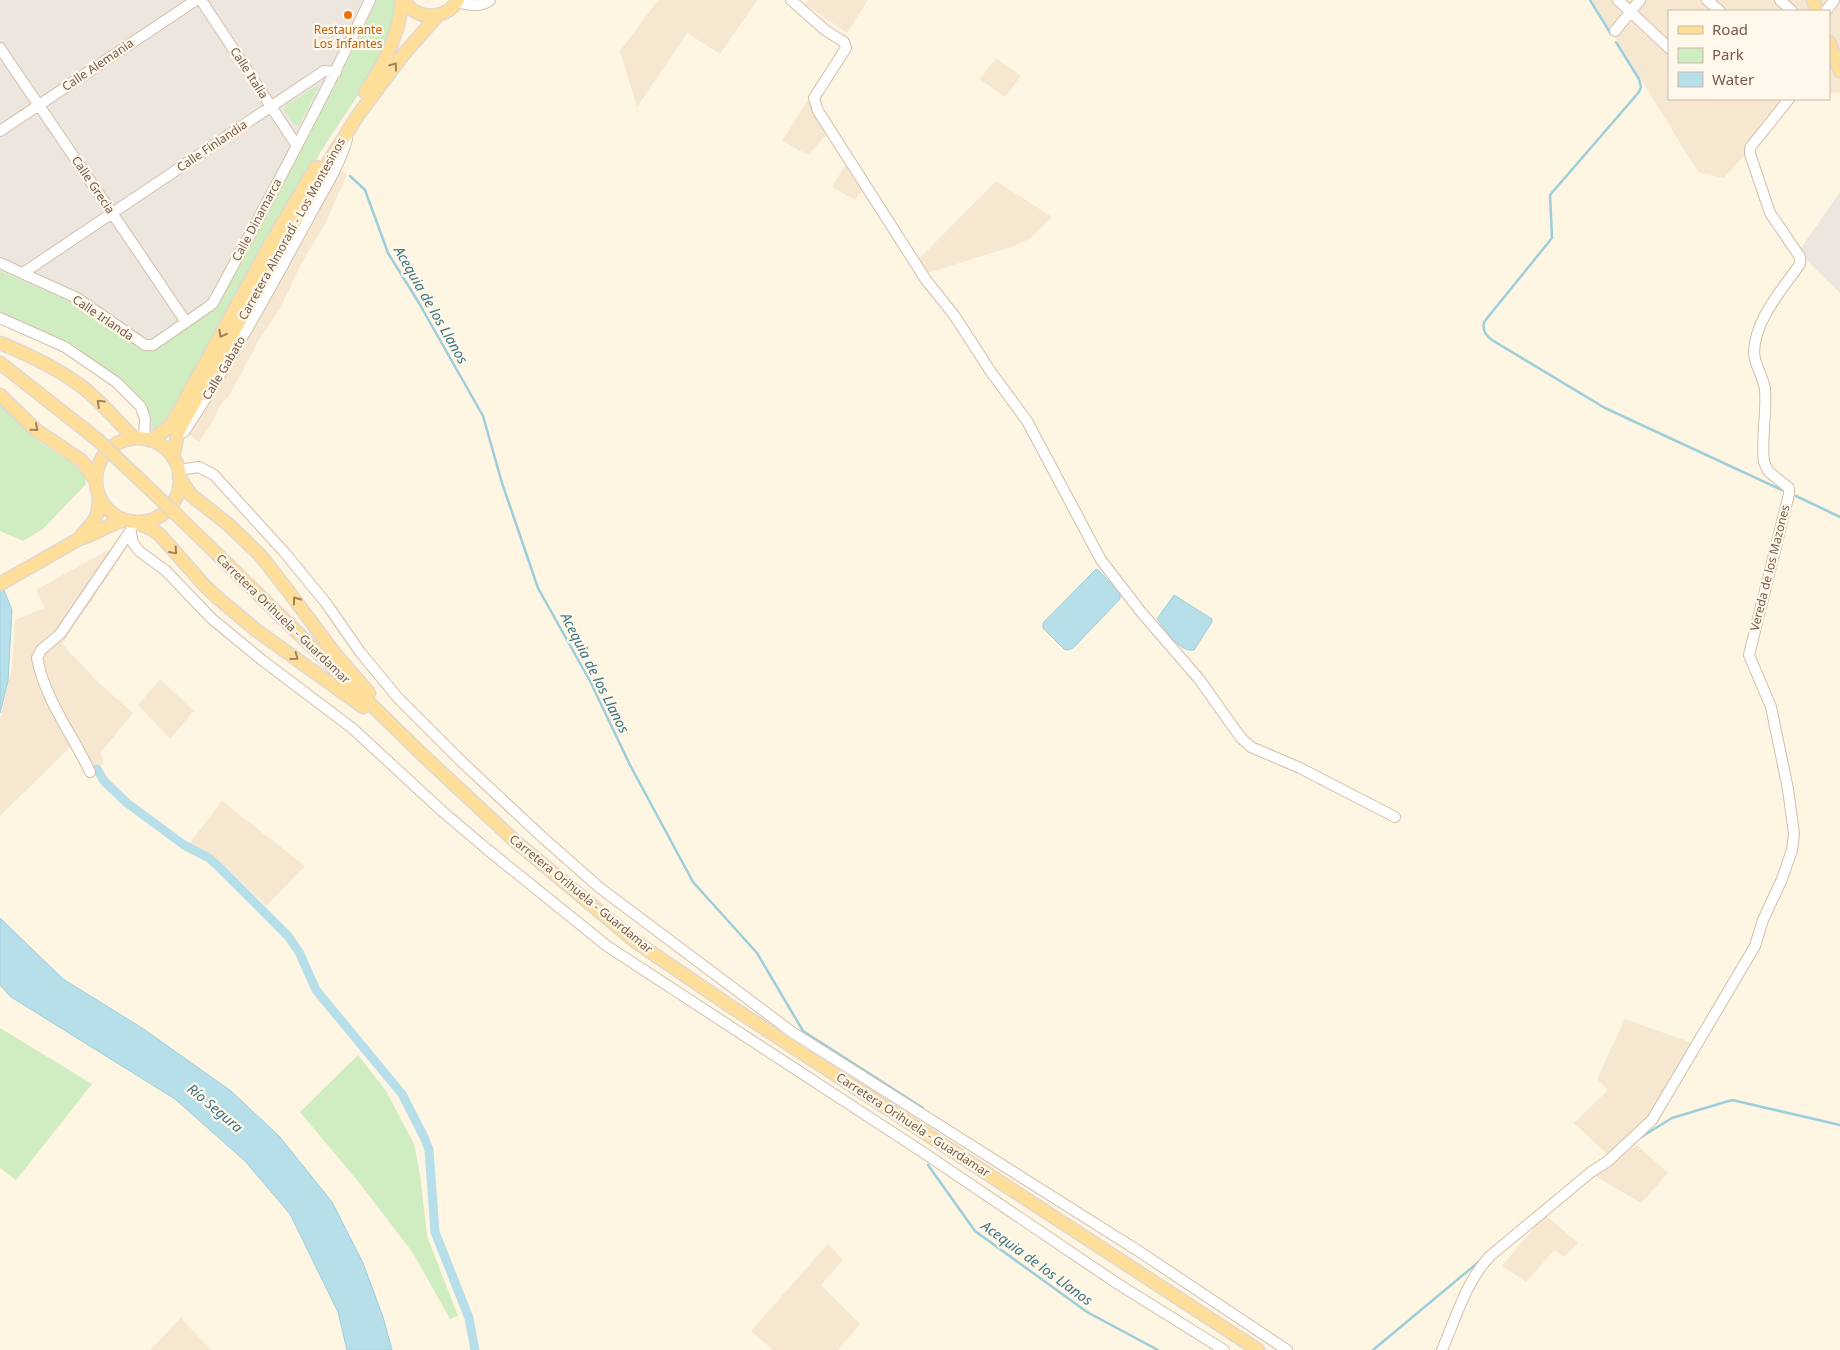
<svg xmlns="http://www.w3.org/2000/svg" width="1840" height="1350" viewBox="0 0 1840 1350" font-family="'Noto Sans',sans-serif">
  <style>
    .residential { fill: #f6e7d1 }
    .industrial { fill: #ede6de }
    .green { fill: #d0ecc1 }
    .water { fill: #b6dfe9; stroke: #9ccedb }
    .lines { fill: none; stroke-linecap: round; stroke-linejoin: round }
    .stream { stroke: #9ccedb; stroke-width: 2.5 }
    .canal { stroke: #b6dfe9; stroke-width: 9 }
    .minor-casing { stroke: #d2bfab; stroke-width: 12 }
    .major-casing { stroke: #dfd8d3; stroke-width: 15 }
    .minor { stroke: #fff; stroke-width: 10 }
    .major { stroke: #ffde99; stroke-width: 12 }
    .major-bridge-casing { stroke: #dfd8d3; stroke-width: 15; stroke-linecap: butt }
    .major-bridge { stroke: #ffde99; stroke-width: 12 }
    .oneway { stroke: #a08260 }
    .food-dot { fill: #e8710a; stroke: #fff8eb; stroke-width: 2 }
    .labels { text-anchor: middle; stroke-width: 4.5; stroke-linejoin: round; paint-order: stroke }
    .food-label { font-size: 12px; fill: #c56008; stroke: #fff8eb }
    .street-label { font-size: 12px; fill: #785b47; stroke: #fff8eb }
    .water-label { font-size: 14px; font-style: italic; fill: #3c7686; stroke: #fff8eb }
  </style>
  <rect width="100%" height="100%" fill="#fef5e3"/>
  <path class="residential" d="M658 0H757L720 54 687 33 637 107 620 51Z
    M808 0H868L847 33 805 4Z
    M1592 0H1840V93H1829V11H1669V99H1795L1724 178 1698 172Z
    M996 58 1021 76 1005 97 980 79Z
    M808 100 827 134 808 155 782 141Z
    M846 164 863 189 855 200 832 187Z
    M336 165 347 175 324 226 301 264 280 309 259 340 229 396 221 404 212 423 199 442 185 431Z
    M996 181 1052 217 1031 238 1014 246 928 273 918 260Z
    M108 550 121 557 62 644 99 683 133 713 101 752 103 763 88 780 72 745 0 816V720L12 667 15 620 45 608 36 590Z
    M160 679 194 711 170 739 138 705Z
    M222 801 305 866 266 906 222 863 189 844Z
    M1625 1019 1692 1043 1654 1110 1607 1154 1574 1123 1608 1090 1598 1080V1077Z
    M1637 1145 1668 1173 1641 1203 1595 1176Z
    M1545 1215 1578 1243 1564 1257 1555 1250 1526 1282 1502 1266Z
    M828 1244 843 1260 821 1285 860 1324 838 1350H773L751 1331Z
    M181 1318 211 1350H150Z"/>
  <path class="industrial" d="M0 0H397L396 17 385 47 370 77 322 150 168 421 159 430H151L148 411 135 394 74 345 0 313Z
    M1840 192V293L1805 259 1801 248Z"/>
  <path class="green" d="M377 0H395C393 58 349 103 321 151 269 240 219 330 168 420L159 429H153L150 413 137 394 74 345 0 313V271L82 307 138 348 150 350 156 348 215 308 330 96Z
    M320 84 299 125H295L284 110 285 106Z
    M0 404 41 443 75 465 85 477 86 484 43 529 23 541 0 531Z
    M0 1028 92 1084 16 1180 0 1168Z
    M358 1055 386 1091 414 1144 420 1175 427 1236 458 1316 450 1319 413 1253 361 1185 300 1112Z"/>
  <path class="water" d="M1096 569 1098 570 1120 593V599L1073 648 1068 650 1064 649 1043 628V623Z
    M0 580 12 610 8 681 0 713Z
    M1174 595 1212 619V622L1194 650C1178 652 1166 630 1157 619Z
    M0 918 63 979 142 1028 231 1091 279 1136 332 1202 363 1263 383 1317 392 1350H347L338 1312 290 1214 245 1161 175 1099 11 997 0 985Z"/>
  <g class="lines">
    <path class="stream" d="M1590 0 1611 34
      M1616 42 1639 79 1641 87 1639 92 1550 195 1552 238 1484 322C1482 331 1486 336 1492 340L1605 408 1782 490
      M350 176 365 190 388 253 419 303 483 416 502 483 538 588 590 681 630 765 693 882 757 953 803 1031 923 1108
      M1796 496 1840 517
      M1638 1139 1672 1118 1732 1100 1840 1125
      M928 1165 975 1231 1087 1312 1158 1350
      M1373 1350 1481 1260"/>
    <path class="canal" d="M97 769 104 781 127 803 184 845 209 858 220 868 288 936 299 952 316 990 402 1094 424 1137 429 1150 435 1232 469 1318 475 1350"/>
    <g class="minor-casing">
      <path id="minor" d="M201 0 297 146
        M791 0 825 30 844 42 846 48 814 98 818 111 926 280 954 315 991 372 1027 421 1101 560 1141 612 1199 679 1241 738 1251 747 1300 768 1395 817
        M1618 0 1669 48
        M1707 0 1720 11
        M1780 0 1792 11
        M457 2C468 5 481 8 490 0
        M1826 11 1834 0
        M1615 31 1640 0
        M0 48 186 322
        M0 131 196 0
        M0 263 77 298 145 345H153L208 307 213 303C267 203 321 103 370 0
        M23 273 324 71 336 72
        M0 318 65 347 116 382 141 407 145 419 144 438
        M184 432C229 364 268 293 307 221 320 196 340 166 347 139
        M178 470 199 467 214 475 285 553 326 603 360 652 398 698 461 761 541 836 600 888 792 1032 1140 1252 1287 1350
        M131 533 133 543 139 551 166 571 212 619 262 660 352 728 442 811 488 850 607 946 924 1153 1118 1284 1224 1350
        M90 772C73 735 45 700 37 658L41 650 60 634 131 530
        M1442 1350C1456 1318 1466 1281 1490 1256L1591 1172 1608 1161 1652 1120 1755 946 1763 920 1782 879 1792 850 1794 834 1788 789 1771 707 1749 655 1789 494V488L1768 471 1764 462C1761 438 1767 413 1765 389 1763 376 1754 364 1754 352 1755 319 1782 290 1800 264V257L1770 213 1750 154V148L1753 144 1789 99"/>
    </g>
    <g class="major-casing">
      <path id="major" d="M403 0C417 21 445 21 458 0
        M1813 0 1817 11
        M1829 42 1840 71
        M365 92C384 66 400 32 402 0
        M0 343C30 355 59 369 85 389 103 404 118 422 134 438
        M0 363 98 440
        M0 395 36 430 82 461 95 480
        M96 480a42 42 0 1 1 84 0a42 42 0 1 1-84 0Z
        M149 440 164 431 173 422 272 241 316 167
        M173 458 178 432 323 171 358 115 403 55 437 16
        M179 477 191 495 229 525 261 556 289 592 336 655 369 693
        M179 517 427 759 515 841 636 942 730 1006 1258 1350
        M135 522 152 529 160 535 205 586 219 599 256 630 363 707
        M82 535C95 520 99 518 99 497
        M0 584 79 539C95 535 108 524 125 520"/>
    </g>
    <use href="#minor" class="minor"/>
    <use href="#major" class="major"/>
    <g class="major-bridge-casing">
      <path id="major-bridge" d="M98 440 179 517"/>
    </g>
    <use href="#major-bridge" class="major-bridge"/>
  </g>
  <defs><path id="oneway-chevron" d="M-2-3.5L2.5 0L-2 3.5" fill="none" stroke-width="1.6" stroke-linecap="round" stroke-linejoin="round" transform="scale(1.25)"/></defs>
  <g class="oneway">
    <use href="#oneway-chevron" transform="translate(394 66) rotate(-53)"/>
    <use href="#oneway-chevron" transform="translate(222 334) rotate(119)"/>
    <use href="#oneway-chevron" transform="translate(100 403) rotate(-137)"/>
    <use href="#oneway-chevron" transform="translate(35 428) rotate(40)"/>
    <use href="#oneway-chevron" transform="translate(174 551) rotate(49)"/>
    <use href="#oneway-chevron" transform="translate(296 600) rotate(-126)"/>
    <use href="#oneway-chevron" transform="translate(295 657) rotate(36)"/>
  </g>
  <circle class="food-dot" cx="348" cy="15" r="5"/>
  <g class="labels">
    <g class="food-label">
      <text x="348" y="34">Restaurante<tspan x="348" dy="14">Los Infantes</tspan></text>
    </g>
    <g class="street-label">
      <text transform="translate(98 65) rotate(-34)" y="4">Calle Alemania</text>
      <text transform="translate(249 73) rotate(57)" y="4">Calle Italia</text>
      <text transform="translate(212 146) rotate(-34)" y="4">Calle Finlandia</text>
      <text transform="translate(93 185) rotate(56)" y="4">Calle Grecia</text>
      <text transform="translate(257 220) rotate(-62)" y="4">Calle Dinamarca</text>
      <text transform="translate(292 229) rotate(-61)" y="4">Carretera Almoradí - Los Montesinos</text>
      <text transform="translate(103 318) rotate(34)" y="4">Calle Irlanda</text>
      <text transform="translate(224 368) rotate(-59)" y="4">Calle Gabato</text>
      <text transform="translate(1770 568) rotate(-76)" y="4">Vereda de los Mazones</text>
      <text transform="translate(283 619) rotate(44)" y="4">Carretera Orihuela - Guardamar</text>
      <text transform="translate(581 894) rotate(39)" y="4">Carretera Orihuela - Guardamar</text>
      <text transform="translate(913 1125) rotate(33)" y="4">Carretera Orihuela - Guardamar</text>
    </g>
    <g class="water-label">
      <text transform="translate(431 305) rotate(60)" y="5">Acequia de los Llanos</text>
      <text transform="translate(595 673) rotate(63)" y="5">Acequia de los Llanos</text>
      <text transform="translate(215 1108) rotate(40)" y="5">Río Segura</text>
      <text transform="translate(1037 1263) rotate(36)" y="5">Acequia de los Llanos</text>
    </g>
  </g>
  <rect x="1668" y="10" width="162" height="90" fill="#fff8eb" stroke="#c9b9a9"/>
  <rect x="1678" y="26" width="25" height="8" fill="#ffde99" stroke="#c9b9a9"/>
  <text x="1712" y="35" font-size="15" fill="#785b47">Road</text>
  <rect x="1678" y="48" width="25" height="15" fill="#d0ecc1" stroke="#c9b9a9"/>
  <text x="1712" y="60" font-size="15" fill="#785b47">Park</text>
  <rect x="1678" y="72" width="25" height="15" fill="#b6dfe9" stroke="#c9b9a9"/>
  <text x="1712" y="85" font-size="15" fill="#785b47">Water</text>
</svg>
